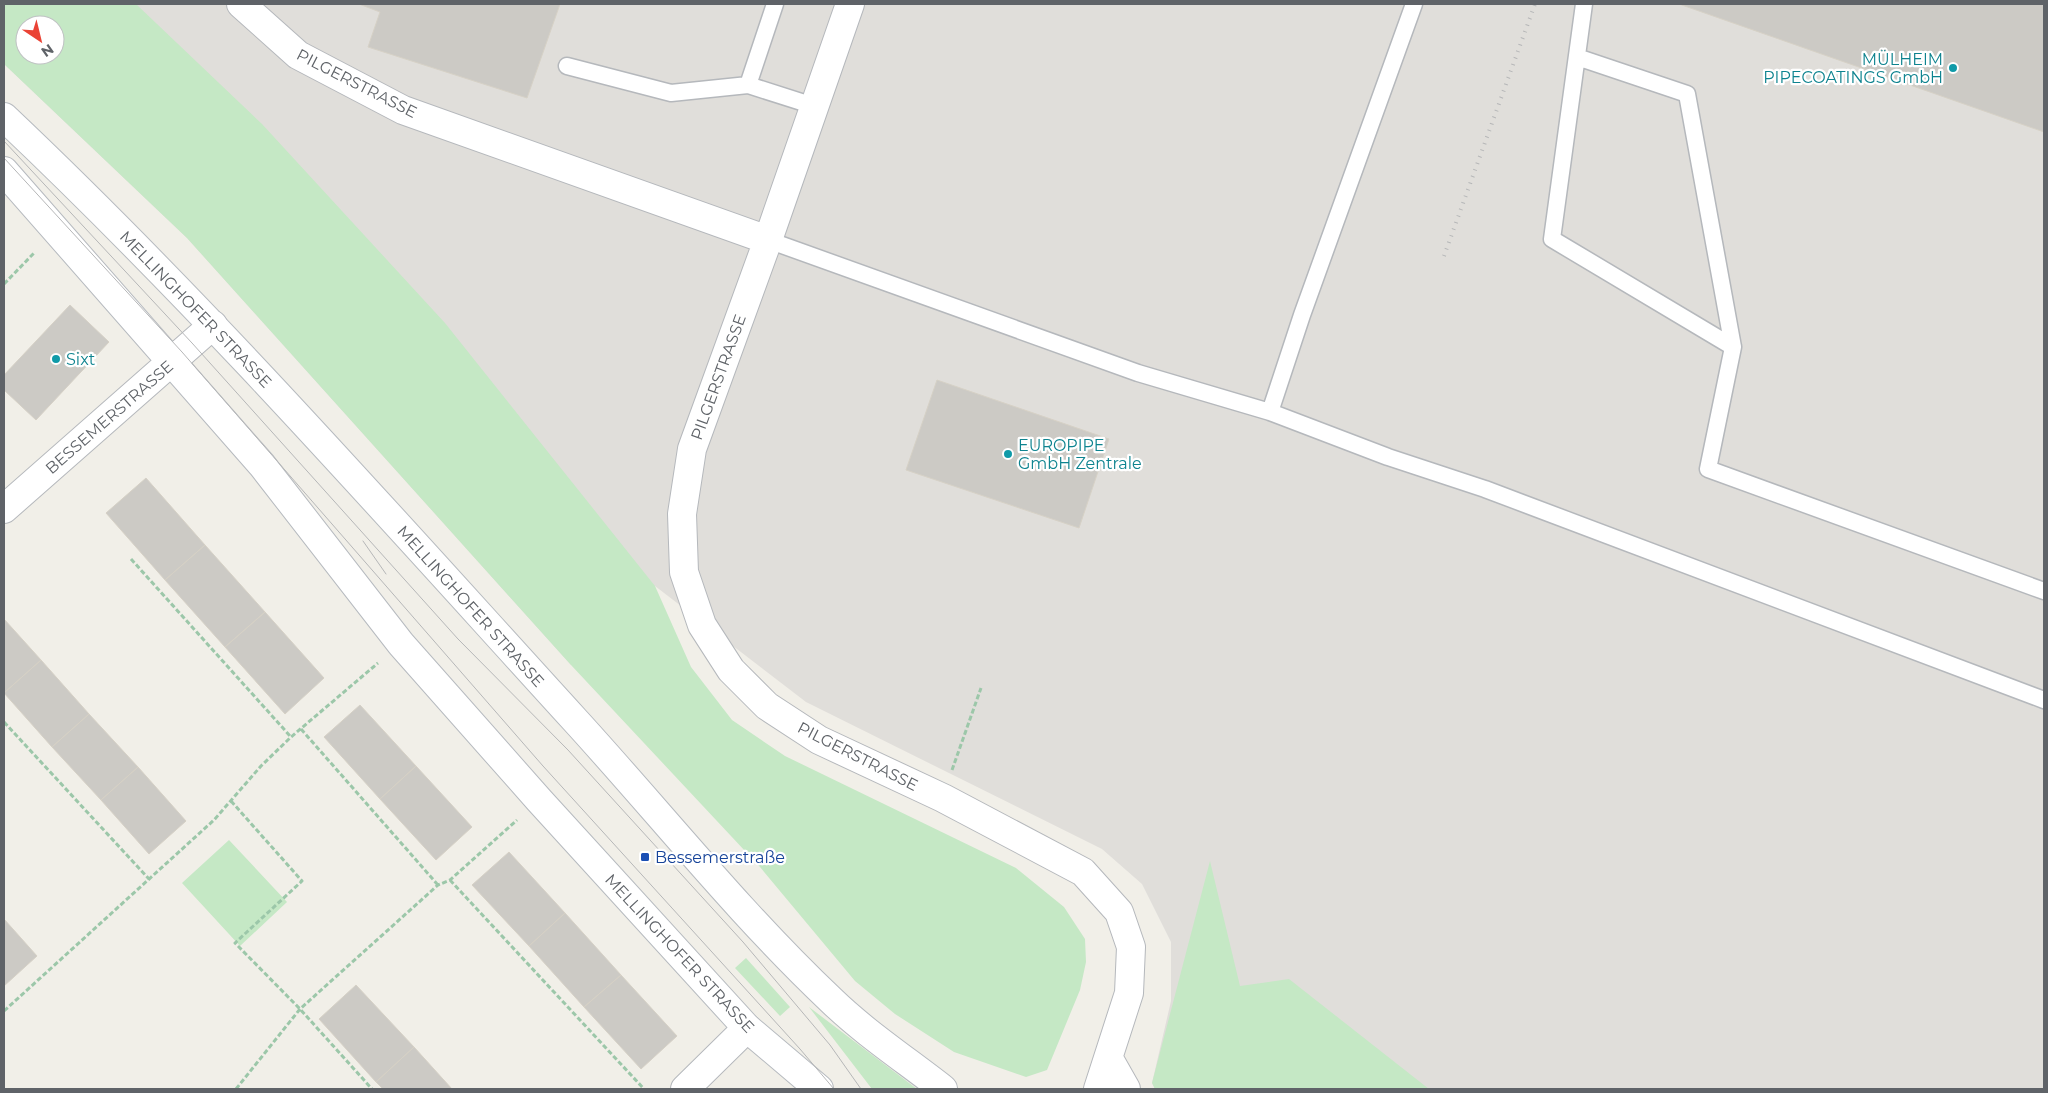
<svg xmlns="http://www.w3.org/2000/svg" width="2048" height="1093" viewBox="0 0 2048 1093" font-family="Montserrat,sans-serif">
  <style>
    .industrial { fill: #e0deda; fill-rule: evenodd }
    .green { fill: #c5e8c5; fill-rule: evenodd }
    .building { fill: #cccac5; stroke: #d6d1c6 }
    .lines { fill: none; stroke-linecap: round; stroke-linejoin: round }
    .service-casing { stroke: #b5b8bc; stroke-width: 19 }
    .minor-casing { stroke: #b5b8bc; stroke-width: 30 }
    .secondary-casing { stroke: #b6babf; stroke-width: 30 }
    .path { stroke: #9cc7a9; stroke-width: 3; stroke-dasharray: 5 2.5; stroke-linecap: butt }
    .service { stroke: #fff; stroke-width: 16 }
    .minor { stroke: #fff; stroke-width: 28 }
    .secondary { stroke: #fff; stroke-width: 28 }
    .tram { stroke: #b6b7b8; stroke-width: 1 }
    .rail { stroke: #b6b7b8; stroke-width: 4; stroke-dasharray: 1 6; stroke-linecap: butt }
    .culture-dot { fill: #0f9aa8; stroke: #fff; stroke-width: 2 }
    .transit-dot { fill: #1a4fb4; stroke: #fff; stroke-width: 2 }
    .labels { text-anchor: middle; stroke-width: 4.5; stroke-linejoin: round; paint-order: stroke }
    .culture-label { font-size: 16px; fill: #0d838f; stroke: #fff; text-anchor: start }
    .street-label { font-size: 16px; fill: #5f6368; stroke: #fff }
    .transit-label { font-size: 16px; fill: #164399; stroke: #fff; text-anchor: start }
  </style>
  <rect width="100%" height="100%" fill="#f1efe8"/>
  <path class="industrial" d="M4 4H2044V1089H1155L1152 1083 1171 1001V942L1142 884 1102 849 806 702 655 586 571 665 187 238 4 64ZM25 25H55V55H25Z"/>
  <path class="green" d="M4 4H136L262 124 445 323 655 586 691 667 732 720 785 756 1016 868 1064 907 1085 939 1086 962 1080 990 1047 1070 1026 1077 954 1052 895 1014 855 981 760 867 571 665 187 238 4 64ZM25 25H55V55H25Z
    M229 840 287 902 240 946 182 883Z
    M1210 861 1240 986 1289 979 1429 1089H1155L1152 1083Z
    M746 958 790 1007 780 1016 735 968Z
    M809 1007 917 1089H872Z"/>
  <path class="building" d="M359 4H560L527 98 368 47 380 12Z
    M1679 4H2044V132Z
    M70 305 109 342 36 420 4 390V375Z
    M937 380 1109 439 1079 528 906 470Z
    M146 478 205 545 165 580 106 513Z
    M205 545 265 612 225 647 165 580Z
    M265 612 324 678 285 714 225 647Z
    M4 619 41 660 4 693Z
    M41 660 89 714 52 747 4 693Z
    M360 705 416 766 380 799 324 737Z
    M89 714 138 767 101 800 52 747Z
    M416 766 472 827 436 860 380 799Z
    M138 767 186 821 149 854 101 800Z
    M509 852 565 913 529 946 472 885Z
    M565 913 621 975 584 1007 529 946Z
    M4 919 37 956 4 986Z
    M621 975 677 1036 641 1069 584 1007Z
    M356 985 414 1047 376 1082 319 1019Z
    M414 1047 452 1089H383L376 1082Z"/>
  <g class="lines">
    <g class="service-casing">
      <path id="service" d="M775 4 748 85 814 106
        M1414 4 1302 315 1270 412 1388 457 1485 489 2044 700
        M1584 4 1552 239 1733 347 1708 469 2044 591
        M1577 57 1687 94 1733 347
        M567 66 671 93 748 85
        M768 240 1138 373 1270 412"/>
    </g>
    <g class="minor-casing">
      <path id="minor" d="M241 4 298 55 403 110 768 240 692 449 682 514 684 572 702 625 731 670 767 706 819 740 943 798 1083 872 1119 912 1131 947 1129 993 1098 1089
        M768 240 850 4
        M4 509 213 325
        M1109 1059 1126 1089
        M685 1089 747 1028"/>
    </g>
    <g class="secondary-casing">
      <path id="secondary" d="M4 117C205 307 388 515 574 719 660 813 739 913 831 1000 865 1033 906 1060 943 1089
        M4 171 262 465 401 644 539 800 747 1028 819 1089"/>
    </g>
    <path class="path" d="M4 284 35 252
      M131 559 291 737
      M4 722 149 879
      M301 729 438 885
      M952 770 981 688
      M231 801 302 881 235 943 300 1009 372 1089
      M450 880 644 1089
      M4 1011 214 820 261 766 291 737 378 663
      M236 1089 300 1009 438 885 450 880 517 820"/>
    <use href="#service" class="service"/>
    <use href="#minor" class="minor"/>
    <use href="#secondary" class="secondary"/>
    <path class="tram" d="M4 141 192 343 458 639 568 750 743 942 830 1045 861 1089
      M4 158 182 352 543 766 800 1049 834 1089
      M363 541 386 574"/>
    <path class="rail" d="M1444 256 1535 4"/>
  </g>
  <g class="culture-dot">
    <circle cx="1953" cy="68" r="5"/>
    <circle cx="56" cy="359" r="5"/>
    <circle cx="1008" cy="454" r="5"/>
  </g>
  <rect class="transit-dot" x="640" y="852" width="10" height="10" rx="2.5"/>
  <g class="labels">
    <g class="culture-label">
      <text x="1943" y="65" text-anchor="end">MÜLHEIM<tspan x="1943" dy="18">PIPECOATINGS GmbH</tspan></text>
      <text x="66" y="365">Sixt</text>
      <text x="1018" y="451">EUROPIPE<tspan x="1018" dy="18">GmbH Zentrale</tspan></text>
    </g>
    <g class="street-label">
      <text transform="translate(357 83) rotate(27)" y="6">PILGERSTRASSE</text>
      <text transform="translate(196 309) rotate(46)" y="6">MELLINGHOFER STRASSE</text>
      <text transform="translate(718 377) rotate(-70)" y="6">PILGERSTRASSE</text>
      <text transform="translate(109 417) rotate(-41)" y="6">BESSEMERSTRASSE</text>
      <text transform="translate(471 606) rotate(48)" y="6">MELLINGHOFER STRASSE</text>
      <text transform="translate(858 756) rotate(27)" y="6">PILGERSTRASSE</text>
      <text transform="translate(680 953) rotate(47)" y="6">MELLINGHOFER STRASSE</text>
    </g>
    <g class="transit-label">
      <text x="655" y="863">Bessemerstraße</text>
    </g>
  </g>
  <rect width="2048" height="1093" fill="none" stroke="#5f6368" stroke-width="10"/>
  <g transform="translate(40 40) rotate(145)"><circle r="24" fill="#ffffff" stroke="#bfc1c3"/>
  <path d="M0-4L9 19L0 12L-9 19Z" fill="#ea4335"/>
  <text y="-8" font-size="14" font-weight="bold" text-anchor="middle" fill="#5f6368">N</text>
  </g>
</svg>
